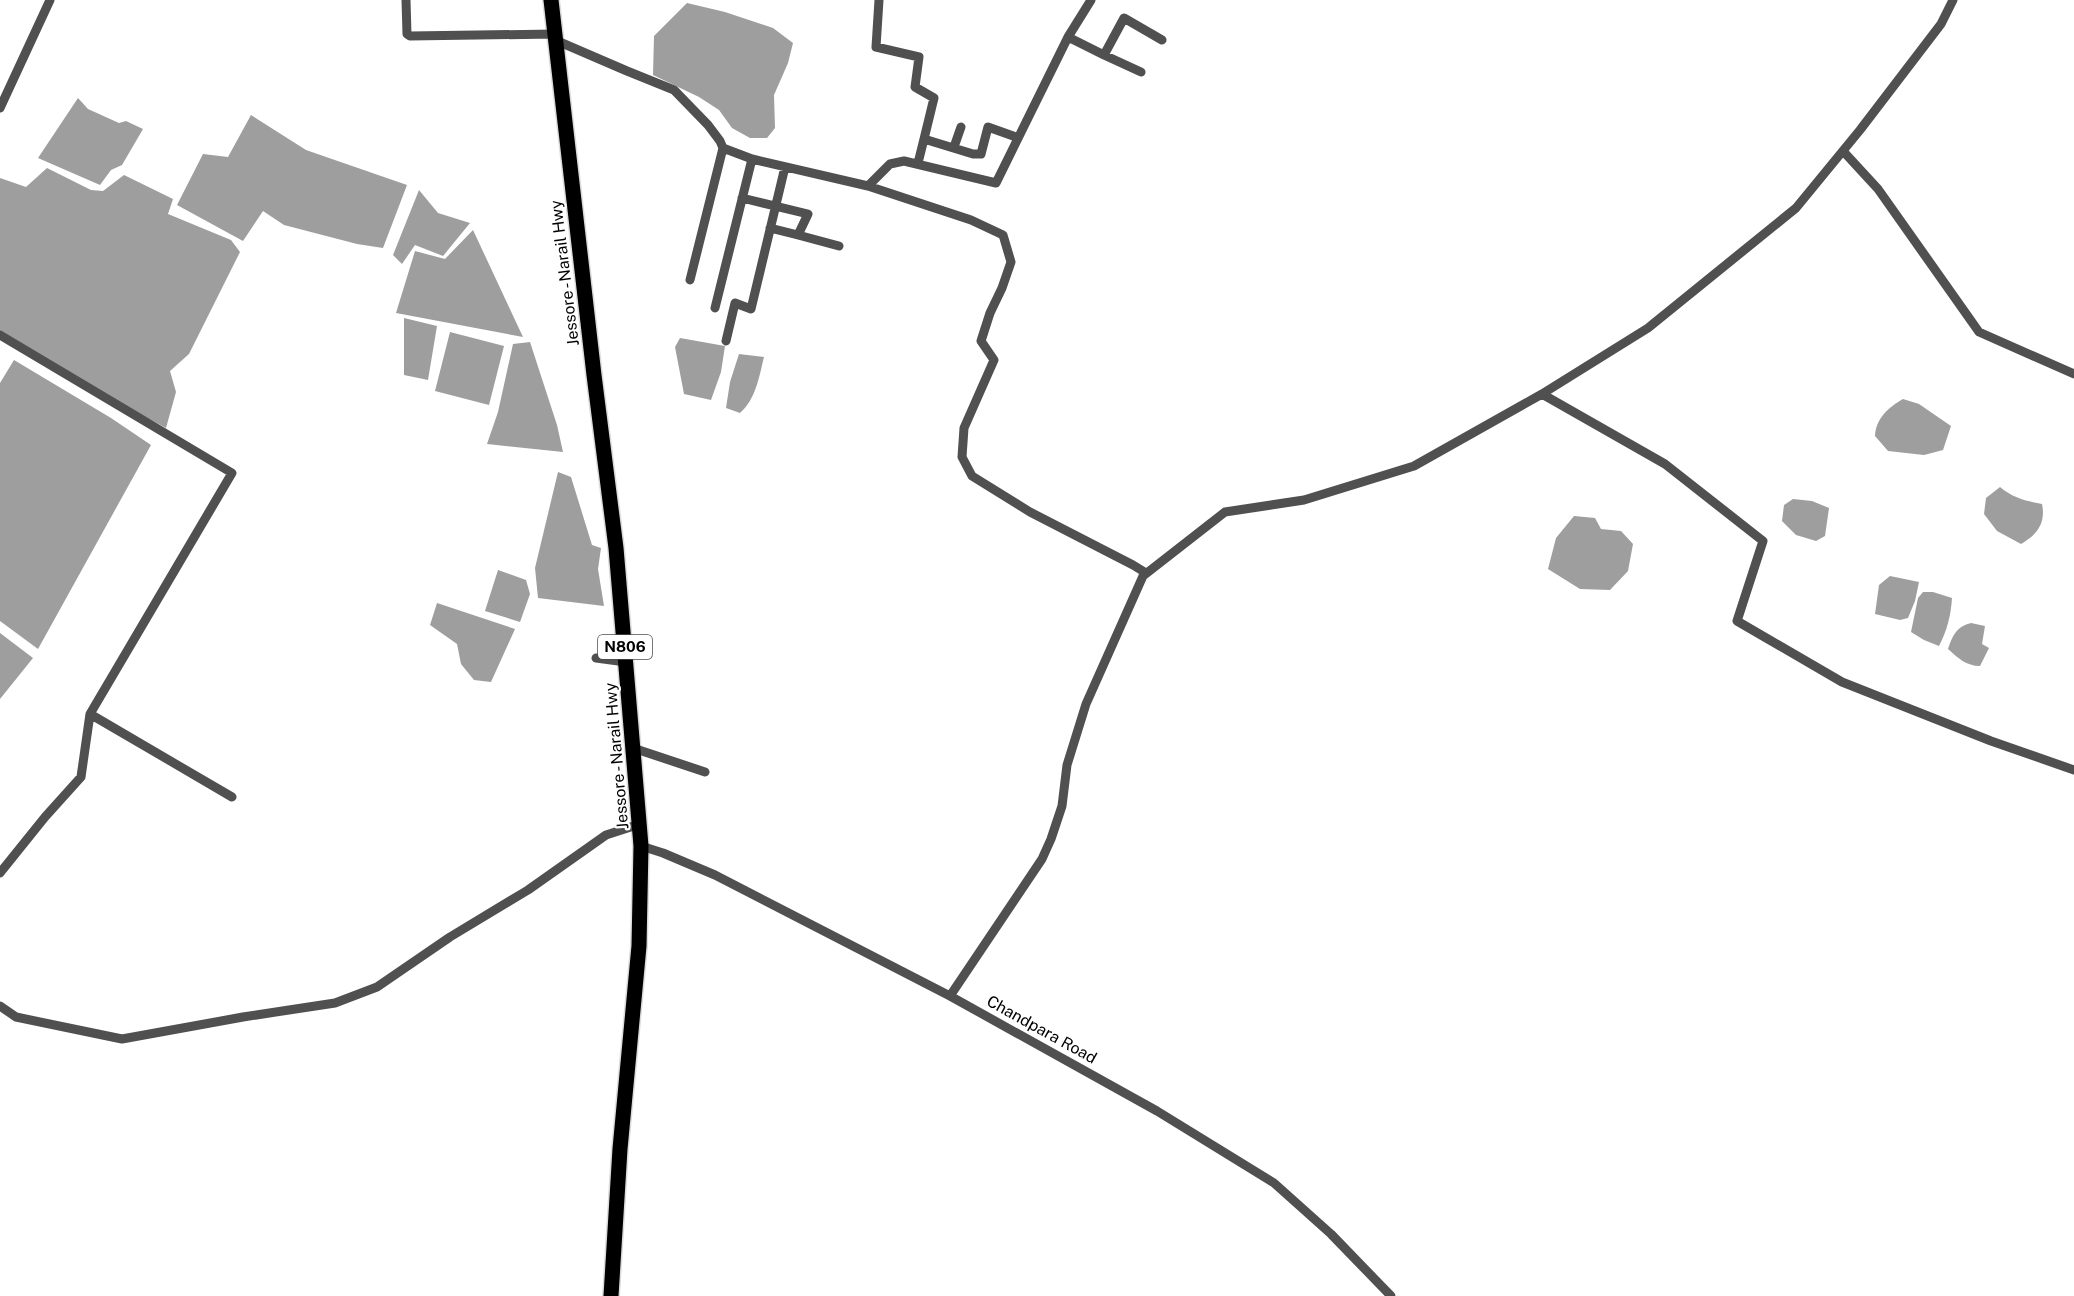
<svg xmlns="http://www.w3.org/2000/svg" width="2074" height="1296" viewBox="0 0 2074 1296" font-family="'Public Sans',sans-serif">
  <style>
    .water { fill: #9e9e9e }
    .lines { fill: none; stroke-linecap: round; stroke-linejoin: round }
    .trunk-casing { stroke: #dbdbdb; stroke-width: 18 }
    .minor { stroke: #505050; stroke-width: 9 }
    .trunk { stroke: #000; stroke-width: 15 }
    .labels { text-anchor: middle; stroke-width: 4.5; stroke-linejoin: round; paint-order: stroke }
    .shield { fill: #fff; stroke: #4c4c4c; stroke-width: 1.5 }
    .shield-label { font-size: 15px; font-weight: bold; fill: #000 }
    .street-label { font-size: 16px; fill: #000; stroke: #fff }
  </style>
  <rect width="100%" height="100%" fill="#fff"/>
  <path class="water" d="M687 3 725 12 773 28 793 43 788 63 774 95 775 128 767 138H750L732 128 719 110 699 97 653 75 654 36Z
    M78 98 88 109 119 123 126 121 143 129 122 165 111 170 100 185 38 158Z
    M251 115 306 150 407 185 383 248 357 244 284 225 263 211 243 241 177 205 203 154 228 157Z
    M47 168 91 190 103 191 124 175 173 199 168 214 231 240 240 252 189 354 170 371 176 392 166 428 0 338V178L26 187Z
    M419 190 438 213 470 223 443 256 415 245 402 264 393 255Z
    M473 230 523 337 396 313 415 251 445 259Z
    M404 318 437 326 428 380 404 375Z
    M450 332 504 346 489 405 435 391Z
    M680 338 725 346 721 372 711 400 684 394 675 347Z
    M530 342 557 425 563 452 487 444 498 412 513 344Z
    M739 354 764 357C759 377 756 399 740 413L726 408 730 382Z
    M14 360 111 418 151 445 38 649 0 621V383Z
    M1903 399 1919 404 1951 426 1943 450 1924 455 1888 451 1875 436C1876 418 1889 407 1903 399Z
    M558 472 571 477 592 545 601 548 598 569 604 606 538 598 535 568Z
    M2000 487C2013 498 2026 501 2042 504 2046 523 2037 535 2021 544L1997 531 1984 514 1986 498Z
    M1793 499 1812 501 1829 508 1825 536 1816 541 1796 535 1782 521 1784 505Z
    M1574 516 1595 518 1601 529 1621 531 1633 544 1628 571 1610 590 1580 589 1548 569 1556 538Z
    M498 570 526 580 530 594 520 622 485 611Z
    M1890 576 1919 582 1915 601 1908 618 1900 620 1875 614 1879 585Z
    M1923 592H1933L1952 598C1951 615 1947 631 1939 646L1924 640 1911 632 1918 598Z
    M437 603 515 629 491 682 474 680 461 664 457 644 430 625Z
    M1971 623 1985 626 1982 644 1989 648 1980 666C1966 666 1958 658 1948 649 1952 636 1957 626 1971 623Z
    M0 633 33 658 0 699Z"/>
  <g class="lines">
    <g class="trunk-casing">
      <path id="trunk" d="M551 0 594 375 616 548 641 846 639 946 620 1149 611 1296"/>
    </g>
    <path class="minor" d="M406 0 407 34 410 36 555 34
      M879 0 876 47 919 57 915 87 934 98 924 139
      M1068 37 1104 55 1124 18 1162 40
      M555 40 627 71 674 90 708 125 720 141 723 148 752 159 868 186 890 164 904 161 996 183 1068 37 1091 0
      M1104 55 1141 72
      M0 108 50 0
      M954 147 961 127
      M1843 151 1878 189 1979 332 2074 374
      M918 163 924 139 973 154H981L988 127 1016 137
      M868 186 971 220 1003 235 1011 262 1002 288 990 313 981 341 994 360 964 428 962 457 972 476 1030 512 1133 565 1146 573
      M742 198 808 214 798 235 839 246
      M770 228 798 235
      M690 280 723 148
      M715 308 752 159
      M0 335 232 473 90 714 81 777 45 817 0 873
      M726 341 735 303 751 309 785 167
      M1542 394 1665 464 1763 541 1737 621 1842 682 1991 741 2074 770
      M596 658 626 662
      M90 714 232 797
      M633 748 705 772
      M641 846 663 853 715 875 950 996 1157 1111 1274 1183 1331 1234 1391 1296
      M950 996 1042 859 1051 839 1062 806 1067 765 1086 704 1143 576 1225 512 1304 500 1414 466 1542 394 1648 328 1796 208 1860 130 1941 24 1953 0
      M0 1006 16 1017 122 1039 243 1017 335 1003 377 987 450 937 528 890 606 835 640 824"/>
    <use href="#trunk" class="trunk"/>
  </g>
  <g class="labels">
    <rect class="shield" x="598" y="635" width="54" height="24" rx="4.5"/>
    <g class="shield-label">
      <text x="625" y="652">N806</text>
    </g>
    <g class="street-label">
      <text transform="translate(564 273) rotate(-97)" y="6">Jessore - Narail Hwy</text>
      <text transform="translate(616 756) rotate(-95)" y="6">Jessore - Narail Hwy</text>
      <text transform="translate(1042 1029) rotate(29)" y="6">Chandpara Road</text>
    </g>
  </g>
</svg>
